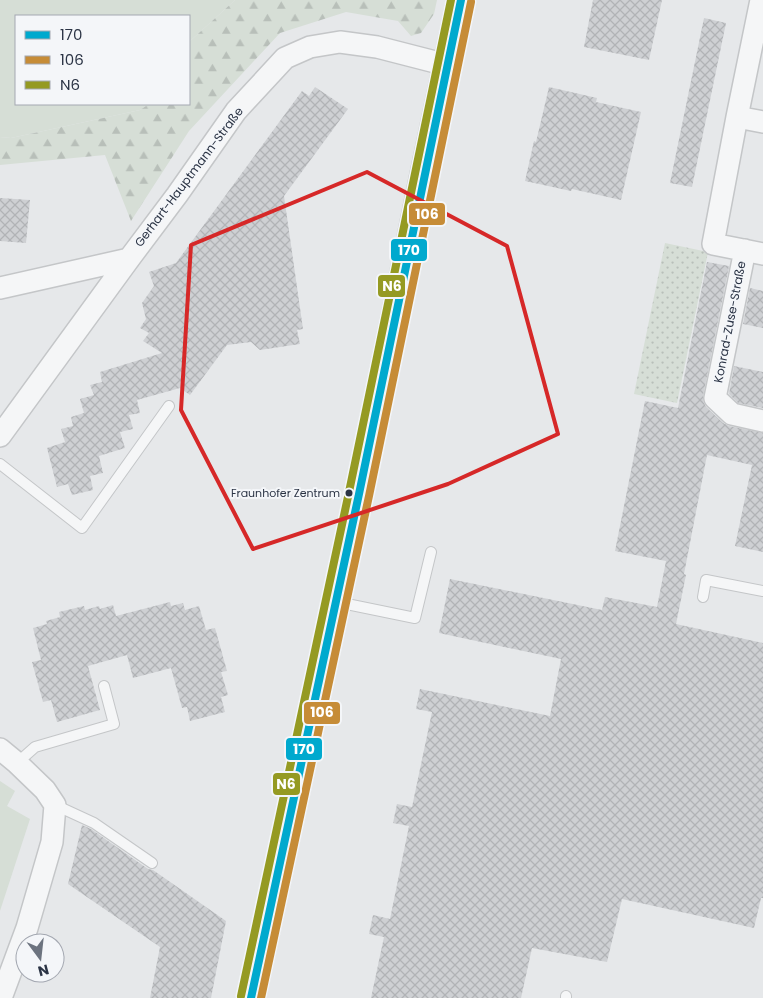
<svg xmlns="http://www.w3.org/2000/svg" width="763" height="998" viewBox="0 0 763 998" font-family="Poppins,sans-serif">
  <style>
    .green { fill: #d6ded6 }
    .forest { fill: url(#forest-firs) }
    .park { fill: url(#park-dots) }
    .building { fill: url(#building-cross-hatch) }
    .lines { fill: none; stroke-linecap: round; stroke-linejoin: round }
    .lane-casing { stroke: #c4c6c8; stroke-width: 12 }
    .street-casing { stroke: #c4c6c8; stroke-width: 24 }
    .secondary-casing { stroke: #c4c6c8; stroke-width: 30 }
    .lane { stroke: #f5f6f7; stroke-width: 10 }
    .street { stroke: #f5f6f7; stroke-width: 21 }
    .secondary { stroke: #f8f8f8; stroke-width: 28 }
    .bus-1-casing { stroke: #f4f6f9; stroke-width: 11 }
    .bus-2-casing { stroke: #f4f6f9; stroke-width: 11 }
    .bus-3-casing { stroke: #f4f6f9; stroke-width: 11 }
    .bus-1 { stroke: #00a9ce; stroke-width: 8 }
    .bus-2 { stroke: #c68c37; stroke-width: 8 }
    .bus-3 { stroke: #959a22; stroke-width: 8 }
    .marked { fill: none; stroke: #d62828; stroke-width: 4; stroke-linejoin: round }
    .bus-dot { fill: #2b3445; stroke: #f4f6f9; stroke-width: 2 }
    .labels { text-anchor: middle; stroke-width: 4; stroke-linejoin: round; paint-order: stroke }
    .bus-label { font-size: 11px; fill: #2b3445; stroke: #f4f6f9; text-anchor: end }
    .street-label { font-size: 12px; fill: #2b3445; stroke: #f4f6f9 }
    .line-badge { stroke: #f4f6f9; stroke-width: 2 }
    .badge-label { font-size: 14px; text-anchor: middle; font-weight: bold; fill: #fff }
  </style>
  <defs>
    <pattern id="forest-firs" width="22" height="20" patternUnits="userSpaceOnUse" patternTransform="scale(1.25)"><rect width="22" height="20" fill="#d6ded6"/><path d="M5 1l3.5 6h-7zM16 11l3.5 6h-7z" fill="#b8bfb9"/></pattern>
    <pattern id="park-dots" width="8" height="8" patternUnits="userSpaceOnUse" patternTransform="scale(1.25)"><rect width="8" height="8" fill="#d6ded6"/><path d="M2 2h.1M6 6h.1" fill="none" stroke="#b8bfb9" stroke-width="1.8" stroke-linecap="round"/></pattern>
    <pattern id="building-cross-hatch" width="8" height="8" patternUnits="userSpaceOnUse" patternTransform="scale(1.25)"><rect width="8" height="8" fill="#ced0d3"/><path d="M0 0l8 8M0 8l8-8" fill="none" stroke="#b1b3b6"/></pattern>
  </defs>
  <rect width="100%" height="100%" fill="#e6e8ea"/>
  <path class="green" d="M0 0H235L189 42V16H16V104H149L140 110 11 138 0 137Z
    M0 781 15 791 7 806 30 819 0 911Z"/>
  <path class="forest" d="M235 0H437L434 14 421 33 411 36 398 21 346 12 280 33 189 131 131 221 105 155 0 165V137L11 138 140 110 149 104H189V42Z"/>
  <path class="park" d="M665 243 708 252 677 403 634 394Z"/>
  <path class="building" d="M593 0H662L649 60 584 47Z
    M704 18 726 23 692 187 670 183Z
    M315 87 348 109 284 196 303 329 297 330 300 344 260 350 251 342 227 345 190 395 180 388 137 400 140 413 129 415 133 429 120 432 125 448 99 456 103 473 90 476 93 490 72 495 68 484 57 487 47 448 65 442 61 429 73 426 71 417 84 413 80 399 94 395 90 385 102 382 100 372 162 353 143 341 149 333 140 328 146 319 142 303 154 286 149 272 176 263 302 91 309 96Z
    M549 87 597 98 596 102 641 112 621 200 572 189 571 191 525 181 534 141 536 142Z
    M0 198 30 200 26 243 0 241Z
    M707 262 729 266 703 396V401L706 407 723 423 729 426 763 433V552L735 546 752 465 707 455 684 574 686 575 676 624 763 643V898H761L754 928 622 899 607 962 532 948 521 998H371L384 937 369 934 373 915 390 919 409 826 393 823 397 804 412 807 432 712 416 709 420 689 550 716 561 659 439 633 450 579 602 610 605 597 657 607 666 561 615 551 645 401 678 408Z
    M750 288 763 291V328L743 324Z
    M734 366 763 372V408L738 403 729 394Z
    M170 602 171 606 183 603 185 610 199 606 206 630 215 628 227 671 221 672 228 695 221 697 225 712 190 721 187 707 182 708 171 668 133 678 127 655 88 666 100 710 57 722 51 700 43 702 32 662 41 660 33 628 47 624 46 621 60 617 59 612 84 606 85 610 99 606 100 609 113 605 116 616Z
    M82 825 91 829 148 869 153 870 226 921 211 998H150L160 947 68 884Z"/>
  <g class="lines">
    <g class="lane-casing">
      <path id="lane" d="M0 464 82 528 169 406
        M703 597 706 580 763 591
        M337 602 415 618 431 552
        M17 763 35 747 114 724 104 686
        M55 805 94 823 152 863
        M566 998V996"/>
    </g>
    <g class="street-casing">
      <path id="street" d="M761 0 737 117 713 244 763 254
        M737 117 763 122
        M745 250 715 398 732 414 763 421
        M0 288 129 259
        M0 436 129 259 177 195 236 111 285 58 310 47 340 42 377 47 447 65
        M0 749 17 763 45 790 55 805 52 842 27 928 1 998"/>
    </g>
    <g class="secondary-casing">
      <path id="secondary" d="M251 998 359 494 422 185 461 0"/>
    </g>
    <use href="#lane" class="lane"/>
    <use href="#street" class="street"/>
    <use href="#secondary" class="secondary"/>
    <g class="bus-1-casing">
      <path id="bus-1" d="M251 998 359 494 461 0"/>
    </g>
    <g class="bus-2-casing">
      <path id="bus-2" d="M261 998 369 496 471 2"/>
    </g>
    <g class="bus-3-casing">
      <path id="bus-3" d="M241 996 349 492 451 0"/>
    </g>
    <use href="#bus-1" class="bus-1"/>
    <use href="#bus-2" class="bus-2"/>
    <use href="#bus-3" class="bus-3"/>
  </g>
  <path class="marked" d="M367 172 507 246 558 434 448 484 253 549 181 410 191 245Z"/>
  <circle class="bus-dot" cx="349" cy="493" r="4.5"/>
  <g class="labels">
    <g class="bus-label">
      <text x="340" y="497">Fraunhofer Zentrum</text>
    </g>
    <g class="street-label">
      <text transform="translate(189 177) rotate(-53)" y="4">Gerhart-Hauptmann-Straße</text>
      <text transform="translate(730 322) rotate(-79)" y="4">Konrad-Zuse-Straße</text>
    </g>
  </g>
  <g class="line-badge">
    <rect x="408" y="202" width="38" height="24" rx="5" fill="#c68c37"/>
    <rect x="390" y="238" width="38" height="24" rx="5" fill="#00a9ce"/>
    <rect x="377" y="274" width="29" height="24" rx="5" fill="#959a22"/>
    <rect x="303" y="701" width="38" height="24" rx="5" fill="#c68c37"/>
    <rect x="285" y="737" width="38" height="24" rx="5" fill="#00a9ce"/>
    <rect x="272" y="772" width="29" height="24" rx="5" fill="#959a22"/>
  </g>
  <g class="badge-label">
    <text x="427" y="219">106</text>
    <text x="409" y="255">170</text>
    <text x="392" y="291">N6</text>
    <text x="322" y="717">106</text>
    <text x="304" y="754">170</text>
    <text x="286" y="789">N6</text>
  </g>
  <rect x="15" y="15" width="175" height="90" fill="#f4f6f9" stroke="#a4a8b1"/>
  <rect x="25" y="31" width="25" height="8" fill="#00a9ce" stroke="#a4a8b1"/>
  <text x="60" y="40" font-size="15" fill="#2b3445">170</text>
  <rect x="25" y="56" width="25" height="8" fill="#c68c37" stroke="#a4a8b1"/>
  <text x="60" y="65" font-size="15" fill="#2b3445">106</text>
  <rect x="25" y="81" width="25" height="8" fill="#959a22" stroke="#a4a8b1"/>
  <text x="60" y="90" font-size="15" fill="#2b3445">N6</text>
  <g transform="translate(40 958) rotate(165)"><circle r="24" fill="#f4f6f9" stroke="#a4a8b1"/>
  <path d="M0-4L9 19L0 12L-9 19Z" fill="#6c737f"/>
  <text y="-8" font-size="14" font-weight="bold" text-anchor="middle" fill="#2b3445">N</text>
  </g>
</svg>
